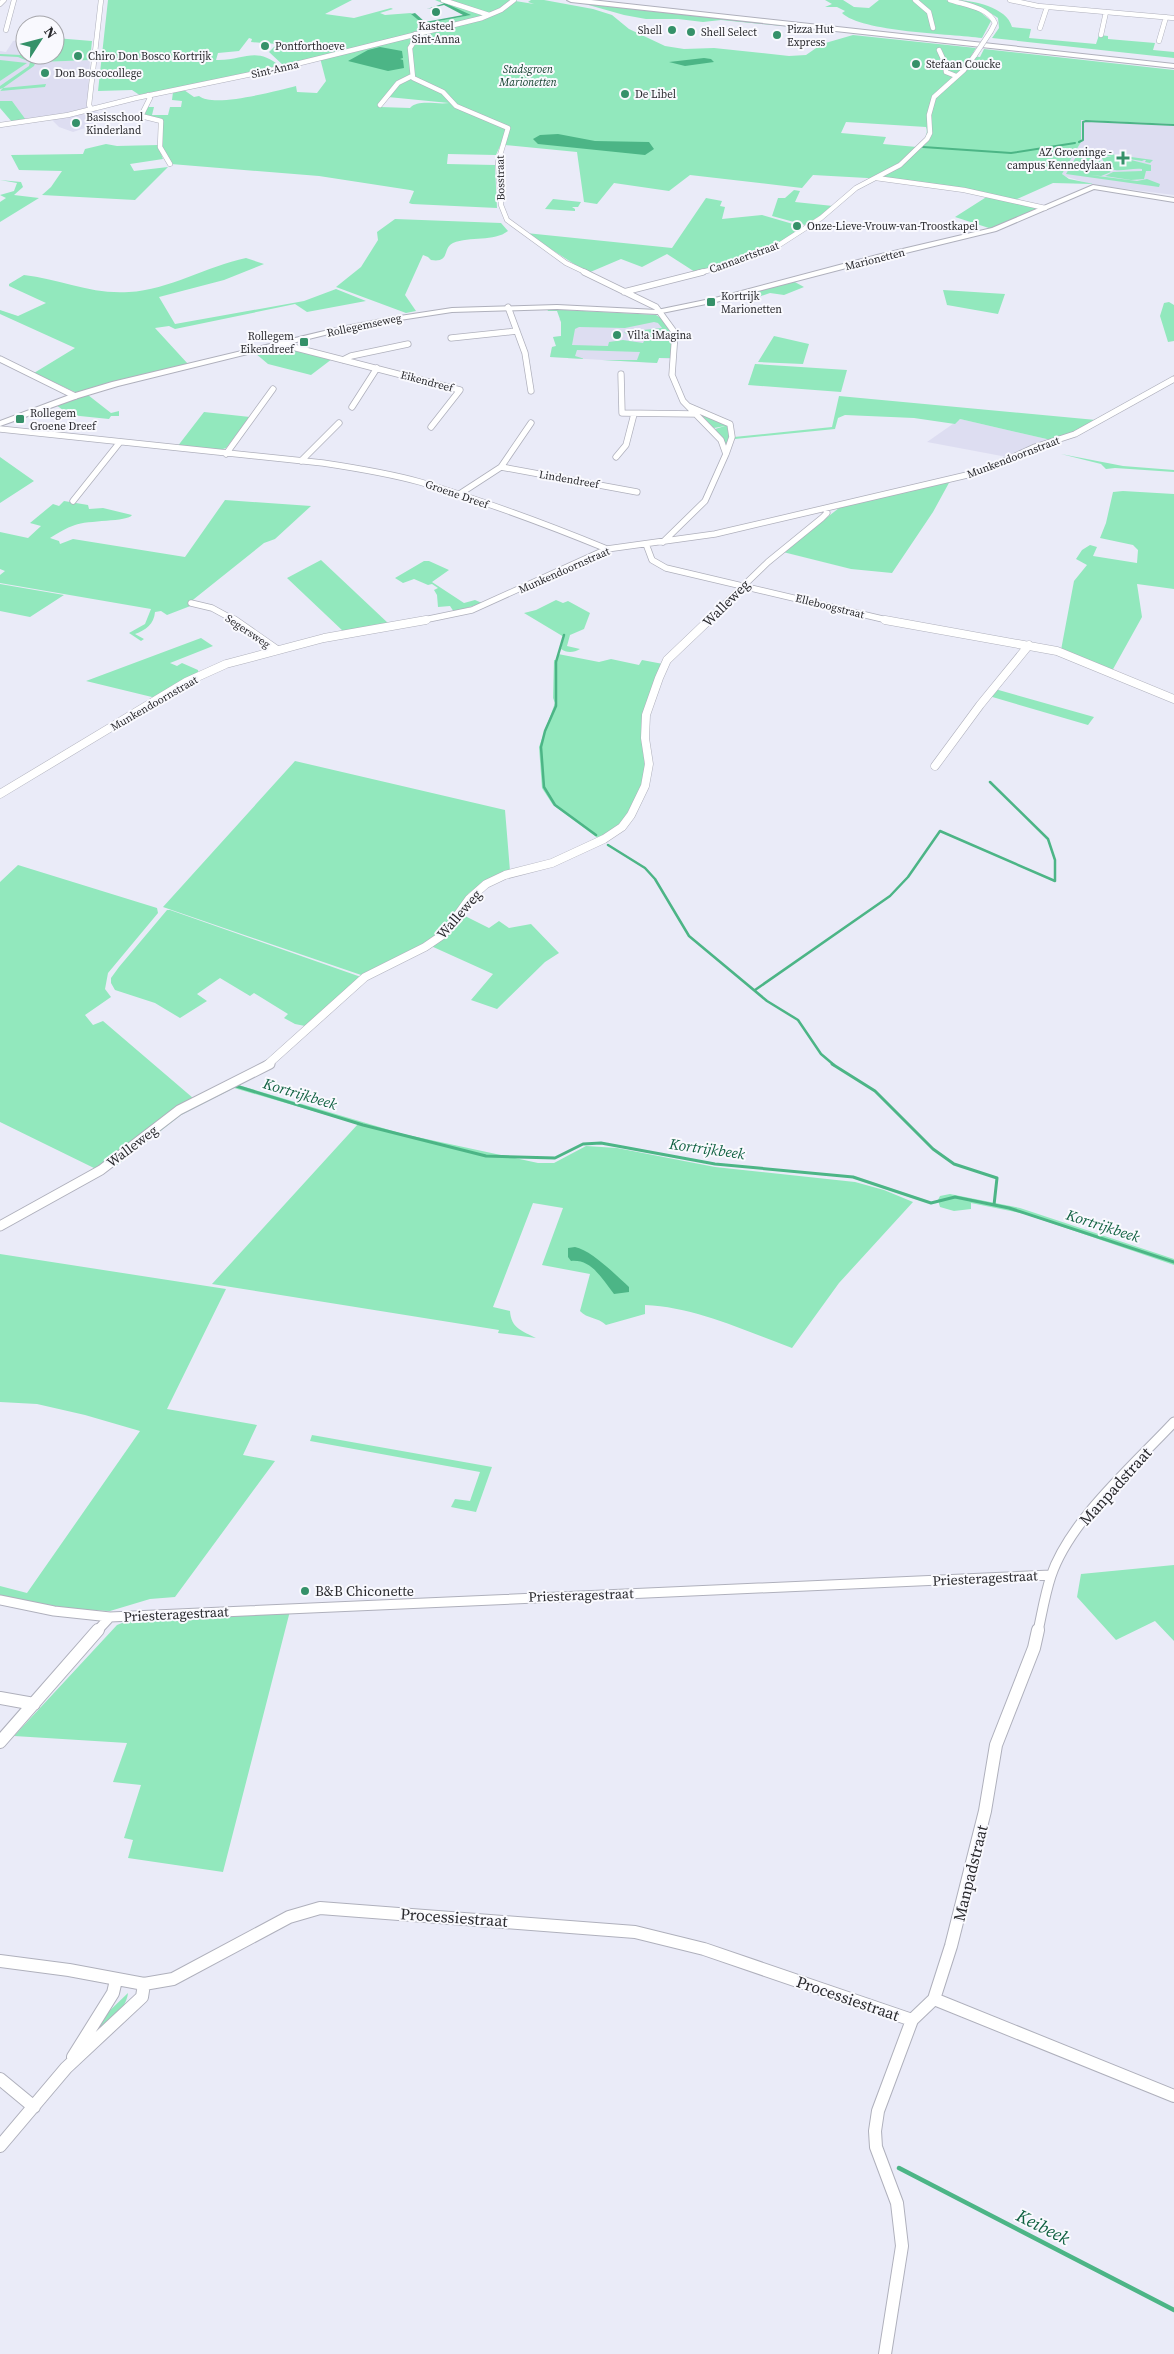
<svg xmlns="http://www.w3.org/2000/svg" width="1174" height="2354" viewBox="0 0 1174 2354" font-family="'Source Serif 4',serif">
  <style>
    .built { fill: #ddddf1 }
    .green { fill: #92e8bd; fill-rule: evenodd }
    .water { fill: #4cb586 }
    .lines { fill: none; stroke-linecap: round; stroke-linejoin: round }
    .stream-far3 { stroke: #4cb586; stroke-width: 2 }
    .stream-far2 { stroke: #4cb586; stroke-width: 2.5 }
    .stream-far1 { stroke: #4cb586; stroke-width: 3 }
    .stream { stroke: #4cb586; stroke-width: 4.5 }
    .street-far4-casing { stroke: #afb0bc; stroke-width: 5.5 }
    .street-far3-casing { stroke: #afb0bc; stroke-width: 7 }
    .street-far2-casing { stroke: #afb0bc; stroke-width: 9 }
    .street-far1-casing { stroke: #afb0bc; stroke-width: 11 }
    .street-casing { stroke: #afb0bc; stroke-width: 14 }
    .secondary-casing { stroke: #afb0bc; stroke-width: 2 }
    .highway-casing { stroke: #afb0bc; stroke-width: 2 }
    .street-far4 { stroke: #fff; stroke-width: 4.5 }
    .street-far3 { stroke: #fff; stroke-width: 5.5 }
    .street-far2 { stroke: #fff; stroke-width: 8 }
    .street-far1 { stroke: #fff; stroke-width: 9 }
    .street { stroke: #fff; stroke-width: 12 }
    .secondary { fill: #fff; fill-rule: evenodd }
    .highway { fill: #fff; fill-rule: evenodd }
    .street-bridge-casing { stroke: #afb0bc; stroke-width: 5.5; stroke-linecap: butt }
    .street-bridge { stroke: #fff; stroke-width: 4.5 }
    .poi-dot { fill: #359169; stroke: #f9f9fe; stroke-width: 2 }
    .labels { text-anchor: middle; stroke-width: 4; stroke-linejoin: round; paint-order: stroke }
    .far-poi-label { font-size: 11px; fill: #2a2a2e; stroke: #f9f9fe; text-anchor: start }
    .far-street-label { font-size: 11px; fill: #2a2a2e; stroke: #f9f9fe }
    .far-park-label { font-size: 11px; font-style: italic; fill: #0a3925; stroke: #f9f9fe }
    .street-label { font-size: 14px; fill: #2a2a2e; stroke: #f9f9fe }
    .poi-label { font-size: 14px; fill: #2a2a2e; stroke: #f9f9fe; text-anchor: start }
    .water-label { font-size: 15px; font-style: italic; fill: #106141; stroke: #f9f9fe }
    .near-street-label { font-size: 16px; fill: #2a2a2e; stroke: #f9f9fe }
    .near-water-label { font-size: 18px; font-style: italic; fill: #106141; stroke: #f9f9fe }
  </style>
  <rect width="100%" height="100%" fill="#eaebf8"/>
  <path class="built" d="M25 39V55H38L41 62 90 60 87 109 26 120 6 102 0 101V91L18 87 0 90V51L6 52 13 41Z
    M94 110 109 120 85 125 88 127 73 132 59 127 51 119Z
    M1081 120 1174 124V195L1094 185 1064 176 1062 174 1081 142Z
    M605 311 653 314 661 318 670 359 659 358 657 363 550 357 552 347 556 346 553 337 561 336V322L559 319Z
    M960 419 1051 440 1007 457 927 442Z"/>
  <path class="green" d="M108 0H352L325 14 354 18 391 8 393 9 380 13 385 15 411 13 423 24 470 15 435 0H509L534 4 528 2 531 0H544L593 9 612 15 629 29 665 46 684 49 714 48 789 56 806 55 822 44 853 35 976 48 971 56 980 57 984 49 1174 70V124L1081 120V142L1062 174 1069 179 1094 184 1053 183 1015 200 885 179 813 175 802 188 690 175 669 191 614 183 597 204 584 202 577 152 505 145 500 146 496 155 448 154 447 164 495 165 497 208 412 204 409 203 414 191 410 190 319 176 171 164 161 147 163 122 144 115 148 107H154L152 115H168L170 107H181L182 101 172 100 173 92 184 90 194 97 199 96C214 108 276 91 296 86L297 92 317 93 326 81 320 58 284 66 269 52 277 44 251 42 252 39 249 38 239 51 218 53 216 60C245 61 255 45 281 67L141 96 132 90 98 91ZM388 97 449 103C437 105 418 99 410 108L380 107ZM846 122 926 127C929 136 923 141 917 147L883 144 886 137 841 133Z
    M825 0H843L854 7 869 8 879 0H946L978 10 991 21 982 38C952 34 861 32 842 13L845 11 837 7H825L832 4Z
    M955 0C972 0 1007 7 1012 27L1031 29 1029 38 1096 44 1099 35 1108 36V39L1155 43 1153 50 1174 52V58L992 38 999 28 998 18 986 10Z
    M585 4 824 30 721 20 703 22 678 19H646L624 15Z
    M55 38 92 41 90 60 41 62 38 55H55Z
    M0 54 21 55 36 61 34 66 3 88 46 84 45 87 0 91 3 88 0 89V86L29 66 30 62 18 57 0 56Z
    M0 60 27 63 0 81Z
    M0 101H12L26 120 12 122 0 108Z
    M106 144 117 146 158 145 163 159 130 164 134 171 168 167 135 200 42 195 51 187 62 171 19 170 11 155 83 154 85 149Z
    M1080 150 1153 160 1150 163 1145 162 1146 160H1142L1144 161H1142L1123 158 1151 165V171H1146L1144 179 1131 180 1105 176 1113 172 1142 171V169C1127 167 1109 178 1102 158L1112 156H1102L1106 155 1101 154 1098 157 1102 164 1096 165 1104 167 1111 172 1101 176 1090 175 1137 181 1147 179 1160 184 1159 187 1066 174Z
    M0 180 21 182 23 187 14 195 39 198 0 222V202L6 198 0 195 14 191 17 183Z
    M794 190 800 191 795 202 833 206 823 214 805 225 772 216 778 198H785Z
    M988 196 1039 208 992 229 955 217Z
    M706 198 722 201 720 206 725 207 722 219 762 215 793 224 794 228H800C772 253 731 263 695 272L667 254 642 267 621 259 588 273 526 233 672 248Z
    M553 199 581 202 578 207H572L575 209V211L545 209Z
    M395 219 501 223 508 231C494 242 470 236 453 243 442 248 451 263 431 260L428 257 423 255 405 295 416 311 406 313 336 287 361 267 378 240 377 232Z
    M246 258 264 264 224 280 159 297 175 324 304 301 336 289 366 301 307 312 295 304 175 329 169 326 155 328 188 364 77 393 34 373 75 348 0 314V310L18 316 46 303 9 286V284L24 275C59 279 93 295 129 292 169 290 207 266 246 258Z
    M793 281 804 287 784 295 770 293 755 298 748 294Z
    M943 290 1005 294 998 314 947 305Z
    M1169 302 1174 305V341L1168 342 1160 316 1164 303Z
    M547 309 656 315 661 318 674 334 671 358H659L657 363 602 360H637L640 352 577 350 575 356 585 359 550 357 552 347 556 346 553 337 561 336V322L557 311H548ZM654 322 658 323 662 328 624 332 629 336 645 339 643 343 623 340 609 342 608 346 572 345 575 329 579 327 625 328Z
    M774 336 809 344 803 364 758 362Z
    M281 347 287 348 332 359 311 375 268 364 255 353Z
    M755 364 847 370 841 392 748 385Z
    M88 395 111 413 119 411V416H111L109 419 70 415 56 405Z
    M839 396 1096 420 1071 434 1051 440 960 419 955 424 914 418 845 415 838 418 835 429 735 439 734 437 832 427Z
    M695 409 726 422 731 434 727 446 715 429 725 426 714 428Z
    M204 412 250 417 226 448 220 450 177 447Z
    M1061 454 1123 466 1174 470V472L1115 468 1106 469 1101 464Z
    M0 457 34 481 0 503Z
    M950 481 933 512 892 573 851 569 783 552 839 508 892 493Z
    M1123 491 1174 494V589L1137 584 1142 617 1112 671 1061 650 1074 581 1087 565 1076 559 1082 550 1090 545 1097 547 1093 556 1137 563 1138 550 1133 545 1100 538 1106 523 1113 492Z
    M225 500 311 506 275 539 264 543 189 603 193 605 167 615 161 611 155 612C154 624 146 630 135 634L144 639 141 641 129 633 145 624 151 609 0 583V575L5 571 0 569V532L28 538 41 526 30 523 53 504 59 506 64 501 88 505 89 509 103 508 132 515C128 522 87 520 75 525 66 528 58 533 50 538L59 541 60 544 73 539 185 557Z
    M321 560 389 624 344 632 287 578Z
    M424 561H429L449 570 432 582 464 603 475 600 482 603 454 612 450 606 438 607 437 595 434 590 438 588 432 584 428 585 414 579 403 583 395 578Z
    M0 584 64 595 30 617 0 611Z
    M556 600 563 603 568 601 590 613 584 629 570 635 567 646 580 649C574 653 566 653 561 649L564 637 524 613 536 610Z
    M201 638 213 646 170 663 177 666 182 663 198 670V673L156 698 86 681Z
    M558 654 599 662 611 659 639 665 642 660 663 664 642 722 641 736 645 766 641 789 621 824 599 839 553 805 542 788 539 747 555 703 553 698 554 660H557Z
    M995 689 1094 717 1088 725 989 696Z
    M295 761 505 810 510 871 490 878 469 893 435 938 364 976 163 907Z
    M18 865 157 908 158 913 108 973 105 989 111 997 85 1015 93 1025 103 1021 193 1098 96 1169 0 1122V882Z
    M167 910H170L361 977 305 1026 295 1024 284 1018 288 1014 254 993 250 996 220 978 197 994 207 1001 180 1018 155 1003 115 990 111 983V978L119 967Z
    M463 915 489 928 499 921 509 928 531 924 559 953 545 962 497 1009 471 1000 493 974 431 946 451 931Z
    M235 1084 403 1134 538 1163H554L586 1146 617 1148 715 1167 855 1182 884 1190 913 1202 839 1283 792 1348C745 1331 696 1307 645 1305V1314L606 1325C598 1317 587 1319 580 1311L590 1274 542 1265 563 1208 533 1203 493 1307 510 1311C511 1328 522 1331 536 1338L498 1333 499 1330 212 1284 358 1124 234 1088 181 1115 117 1165 114 1164 179 1113Z
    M950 1194 1020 1208 1174 1259V1265L1025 1214 971 1203V1209L954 1211 940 1207 938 1200 940 1196Z
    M0 1254 226 1289 167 1409 257 1425 243 1455 275 1461 175 1597 150 1599 110 1611 66 1609 0 1596V1586L27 1593 140 1431 85 1415 37 1404 0 1402Z
    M312 1435 492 1467 476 1512 451 1507 455 1499 470 1501 480 1472 310 1441Z
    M1174 1565V1641L1155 1621 1116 1640 1077 1597 1081 1574Z
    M290 1611 223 1872 128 1858 133 1840 124 1838 141 1785 113 1782 127 1743 14 1736 117 1625 127 1621Z
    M128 1993C126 2012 102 2028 89 2041L103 2017Z"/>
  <path class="water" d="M445 3 471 15 423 24 411 14 427 10 415 13 425 22 463 15 444 5 427 9Z
    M380 47 402 51 403 58 400 59 403 60 404 68 388 71 348 61 368 50Z
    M704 58 711 59 714 62 685 66 669 62Z
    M558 134 595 141 649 142 654 149 645 155 538 144 533 139 540 135Z
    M575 1247C591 1250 616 1275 629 1287V1292L614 1294C602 1279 592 1259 571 1261L568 1257V1248Z"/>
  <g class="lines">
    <path class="stream-far3" d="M1079 142 1083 140V122L1086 121 1174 125
      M923 147 1011 153 1075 143"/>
    <path class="stream-far2" d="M564 635 556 662V706L545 731 541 747 544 787 555 805 596 835
      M608 845 645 868 655 879 689 936 767 1001 798 1020 821 1054 834 1065
      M755 990 890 896 908 877 940 831 1055 881V860L1048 839 990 782"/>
    <path class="stream-far1" d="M832 1064 875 1091 933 1149 954 1164 997 1178 994 1205
      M236 1086 363 1125 486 1156 555 1158 583 1144 601 1143 715 1164 853 1177 931 1203 955 1197 1009 1208 1174 1262"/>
    <path class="stream" d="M899 2168 1174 2310"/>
    <g class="street-far4-casing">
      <path id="street-far4" d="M443 0 489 15
        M915 0 929 12 933 28
        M950 0C965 5 988 7 995 23L991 31
        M1010 0 1038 6 1174 18
        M0 4 4 0
        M1040 28 1047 7
        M6 30 14 0
        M415 34 417 37 410 48 413 78 443 92 456 106 508 128 498 162 501 205 507 220 566 263 587 273
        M1101 35 1106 12
        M1159 41 1166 17
        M939 50 945 63 946 72 956 76
        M148 95 150 98 141 116 161 121 160 147 170 164
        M380 105 398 83 412 76
        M91 109 89 105 101 0
        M0 125 68 115 136 98 276 69 482 18 501 10 514 0
        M876 178 964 190 1045 208
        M698 273 726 266 779 245 821 218 856 188 900 165 927 139 930 133 929 115 934 97 964 70 975 55"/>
    </g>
    <g class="street-far3-casing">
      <path id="street-far3" d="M584 272 656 307 675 333 672 375 683 401 721 440 726 454 705 501 663 542
        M624 292 703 272
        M508 307 525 353 531 391
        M451 338 517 331
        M281 344 460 390 431 427
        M0 359 75 396
        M343 360 351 356 408 344
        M621 374 622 413 695 414
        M688 406 730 424 732 437 726 454
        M352 407 377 368
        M0 429 323 463C356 468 388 473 420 482 484 501 546 524 607 549
        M226 454 273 389
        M616 457 626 445 634 414
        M301 461 339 423
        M501 467 637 492
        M458 495 501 467 531 423
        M73 501 120 442
        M646 544 652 560 666 568 891 621
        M191 603 212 608 236 621
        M419 621 472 610 607 549 715 534 967 475 989 468 1035 447 1075 434 1174 379
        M707 621 768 562 822 518 827 513 826 509"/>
    </g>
    <g class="street-far2-casing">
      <path id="street-far2" d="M234 620 277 650
        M885 620 1057 651 1174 699
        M935 766 980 705 1029 645
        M0 794 186 682 226 664 324 638 426 620
        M267 1065 365 977 425 947 444 934 469 899 486 884 505 875 552 863 604 839 622 827 631 815 645 786 649 764 645 738 646 715 659 678 667 660 709 620"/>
    </g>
    <g class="street-far1-casing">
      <path id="street-far1" d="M0 1226 101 1170 179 1110 270 1064
        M0 1600 54 1611 110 1617 1051 1575
        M97 1631 110 1617
        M1038 1631C1042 1613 1045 1594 1051 1576 1070 1520 1134 1465 1174 1422"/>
    </g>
    <g class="street-casing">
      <path id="street" d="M0 1698 34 1704
        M0 1742 98 1630
        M0 1961 69 1970 144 1984 173 1979 289 1917 320 1908 635 1932 704 1949 912 2020
        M934 1999 1174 2096
        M73 2057 113 1993 116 1980
        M0 2079 34 2107
        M0 2146 66 2068 142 1997 144 1984
        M885 2354 902 2246 897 2203 876 2147 875 2131 878 2111 912 2020 934 1999 951 1946 985 1811 996 1745 1034 1648 1038 1630"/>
    </g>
    <g class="secondary-casing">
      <path id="secondary" d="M1093 185 1174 198V202L1094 189 996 231 881 259 716 302 657 314 557 309 452 312 387 322 341 331 118 386 78 398 0 426V421L72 394 112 382 341 327 387 318 452 308 557 305 657 310 715 298 877 255 992 228Z"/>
    </g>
    <g class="highway-casing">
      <path id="highway" d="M567 0H591L1174 64V68L571 2Z"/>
    </g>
    <use href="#street-far4" class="street-far4"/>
    <use href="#street-far3" class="street-far3"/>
    <use href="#street-far2" class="street-far2"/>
    <use href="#street-far1" class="street-far1"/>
    <use href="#street" class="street"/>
    <use href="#secondary" class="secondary"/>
    <use href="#highway" class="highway"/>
    <g class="street-bridge-casing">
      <path id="street-bridge" d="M975 55 991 31"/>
    </g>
    <use href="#street-bridge" class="street-bridge"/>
  </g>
  <g class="poi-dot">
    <circle cx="436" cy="12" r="5"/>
    <circle cx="672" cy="30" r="5"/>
    <circle cx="691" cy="32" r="5"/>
    <circle cx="777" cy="35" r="5"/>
    <circle cx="265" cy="46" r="5"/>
    <circle cx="78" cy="56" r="5"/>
    <circle cx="916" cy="64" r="5"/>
    <circle cx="45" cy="73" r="5"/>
    <circle cx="625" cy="94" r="5"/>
    <circle cx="76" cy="123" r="5"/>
    <path d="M1120.5 150.5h5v5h5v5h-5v5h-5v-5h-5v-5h5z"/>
    <circle cx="797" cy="226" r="5"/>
    <rect x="706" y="297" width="10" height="10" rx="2.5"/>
    <circle cx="617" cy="335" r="5"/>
    <rect x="299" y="337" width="10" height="10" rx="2.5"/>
    <rect x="15" y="414" width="10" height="10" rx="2.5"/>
    <circle cx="305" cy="1591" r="5"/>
  </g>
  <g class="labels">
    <g class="far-poi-label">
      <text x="436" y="30" text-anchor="middle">Kasteel<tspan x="436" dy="13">Sint-Anna</tspan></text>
      <text x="787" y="33">Pizza Hut<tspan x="787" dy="13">Express</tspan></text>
      <text x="662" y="34" text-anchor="end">Shell</text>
      <text x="701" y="36">Shell Select</text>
      <text x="275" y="50">Pontforthoeve</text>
      <text x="88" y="60">Chiro Don Bosco Kortrijk</text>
      <text x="926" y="68">Stefaan Coucke</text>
      <text x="55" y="77">Don Boscocollege</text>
      <text x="635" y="98">De Libel</text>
      <text x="86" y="121">Basisschool<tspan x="86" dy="13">Kinderland</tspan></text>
      <text x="1112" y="156" text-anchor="end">AZ Groeninge -<tspan x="1112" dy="13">campus Kennedylaan</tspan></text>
      <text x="807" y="230">Onze-Lieve-Vrouw-van-Troostkapel</text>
      <text x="721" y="300">Kortrijk<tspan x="721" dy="13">Marionetten</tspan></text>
      <text x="627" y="339">Vil!a iMagina</text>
      <text x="294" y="340" text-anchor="end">Rollegem<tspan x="294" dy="13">Eikendreef</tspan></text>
      <text x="30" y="417">Rollegem<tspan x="30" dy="13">Groene Dreef</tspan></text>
    </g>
    <g class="far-street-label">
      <text transform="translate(275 69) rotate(-13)" y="4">Sint-Anna</text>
      <text transform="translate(500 178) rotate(-91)" y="4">Bosstraat</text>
      <text transform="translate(744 257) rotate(-20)" y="4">Cannaertstraat</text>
      <text transform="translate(875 259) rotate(-14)" y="4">Marionetten</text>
      <text transform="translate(364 325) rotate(-12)" y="4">Rollegemseweg</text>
      <text transform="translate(427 381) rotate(15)" y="4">Eikendreef</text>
      <text transform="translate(1013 457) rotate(-21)" y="4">Munkendoornstraat</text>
      <text transform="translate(569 479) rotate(10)" y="4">Lindendreef</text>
      <text transform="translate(457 494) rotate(19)" y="4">Groene Dreef</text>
      <text transform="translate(564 570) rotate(-24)" y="4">Munkendoornstraat</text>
      <text transform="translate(830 606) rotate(14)" y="4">Elleboogstraat</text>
      <text transform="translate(248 631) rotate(34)" y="4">Segersweg</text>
      <text transform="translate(154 703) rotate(-30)" y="4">Munkendoornstraat</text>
    </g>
    <g class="far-park-label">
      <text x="528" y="73">Stadsgroen<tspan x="528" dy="13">Marionetten</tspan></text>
    </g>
    <g class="street-label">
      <text transform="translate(726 603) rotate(-45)" y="5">Walleweg</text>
      <text transform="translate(459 914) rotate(-49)" y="5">Walleweg</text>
      <text transform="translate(132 1146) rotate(-37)" y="5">Walleweg</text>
      <text transform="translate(985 1578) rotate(-3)" y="5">Priesteragestraat</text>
      <text transform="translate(581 1595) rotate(-2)" y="5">Priesteragestraat</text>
      <text transform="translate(176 1614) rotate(-3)" y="5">Priesteragestraat</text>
    </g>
    <g class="poi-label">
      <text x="315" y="1596">B&amp;B Chiconette</text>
    </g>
    <g class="water-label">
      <text transform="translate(300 1094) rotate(17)" y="5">Kortrijkbeek</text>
      <text transform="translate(707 1149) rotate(8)" y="5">Kortrijkbeek</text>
      <text transform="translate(1103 1226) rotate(18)" y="5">Kortrijkbeek</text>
    </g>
    <g class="near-street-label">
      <text transform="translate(1115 1486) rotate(-48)" y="6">Manpadstraat</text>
      <text transform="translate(970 1873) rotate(-76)" y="6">Manpadstraat</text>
      <text transform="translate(454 1917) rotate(4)" y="6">Processiestraat</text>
      <text transform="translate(848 1998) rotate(19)" y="6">Processiestraat</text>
    </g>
    <g class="near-water-label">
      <text transform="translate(1043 2227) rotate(27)" y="6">Keibeek</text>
    </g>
  </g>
  <g transform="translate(40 40) rotate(54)"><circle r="24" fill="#f9f9fe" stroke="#a6a6ab"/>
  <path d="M0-4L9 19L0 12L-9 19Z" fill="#359169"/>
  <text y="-8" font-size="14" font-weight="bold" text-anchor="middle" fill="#2a2a2e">N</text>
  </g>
</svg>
